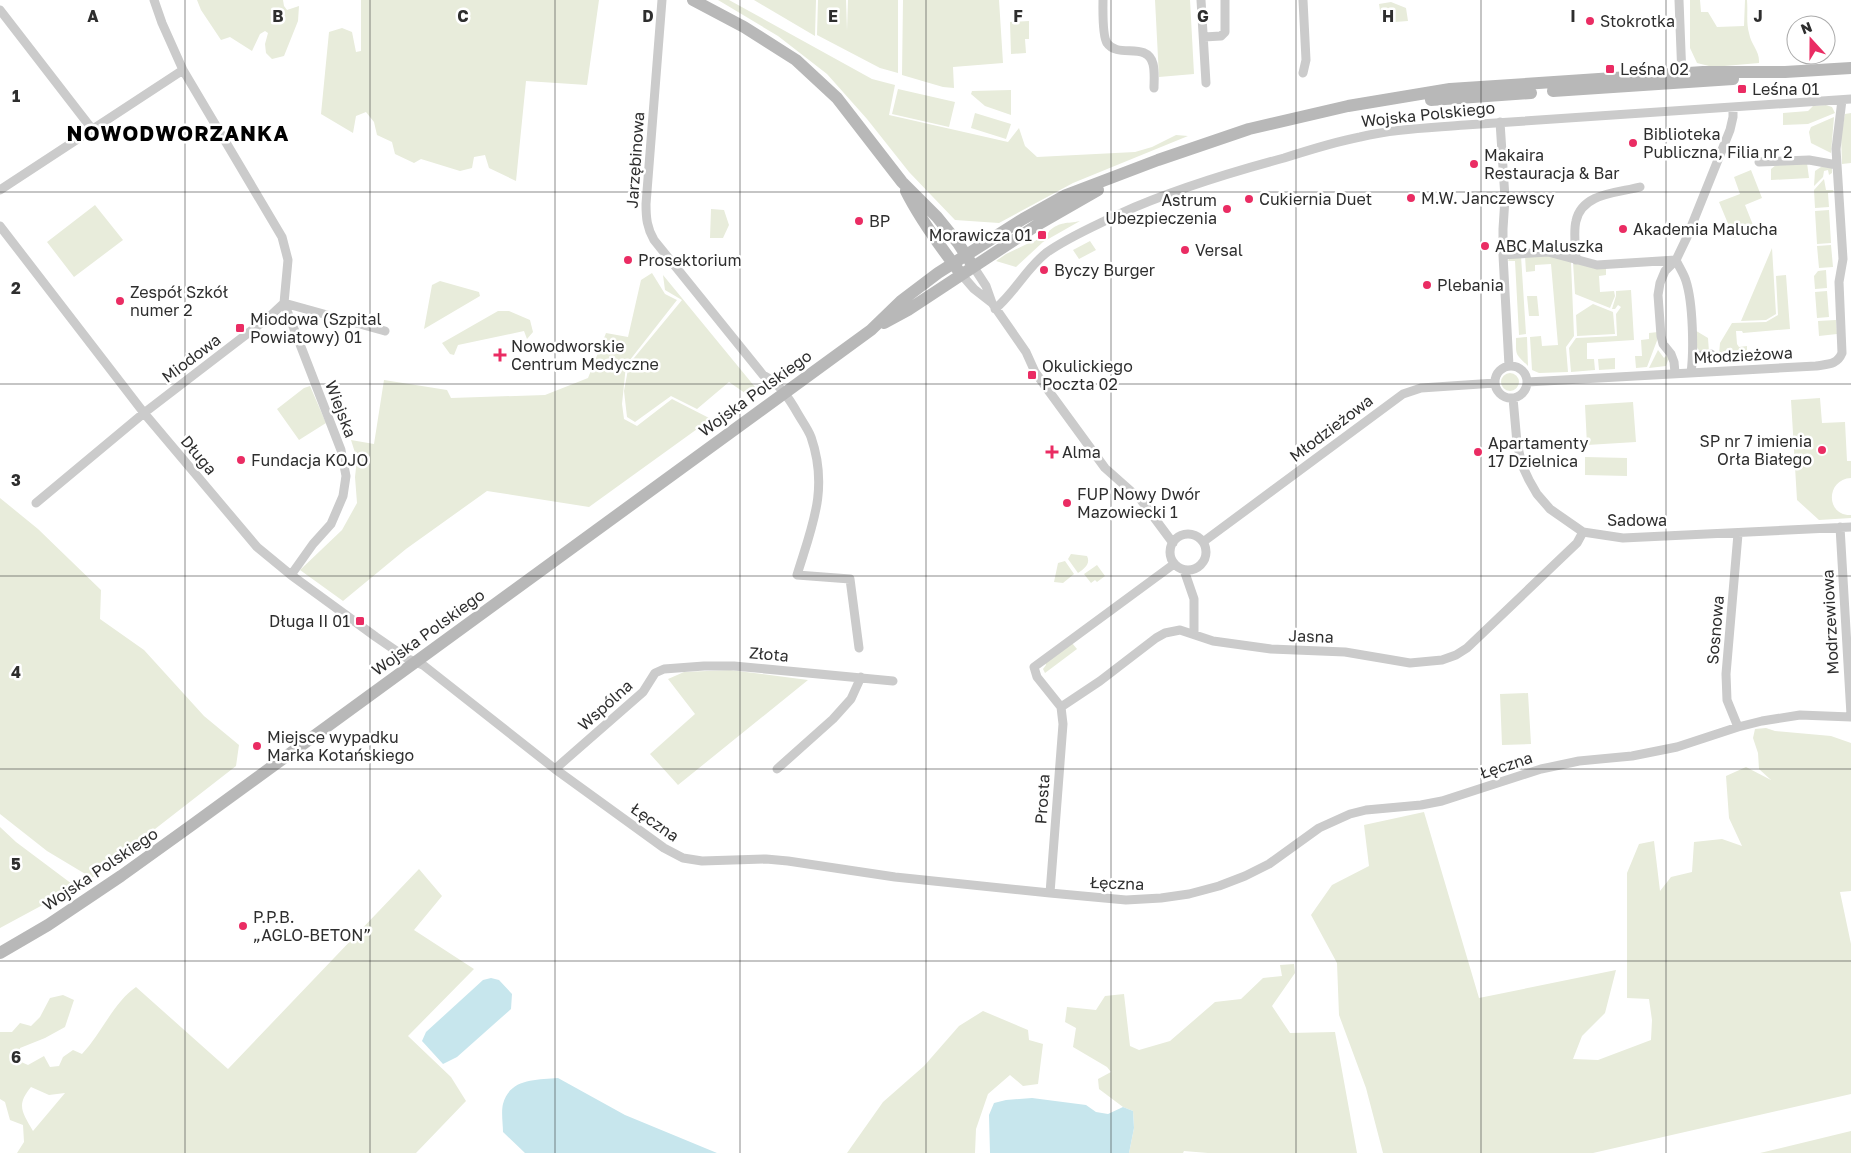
<svg xmlns="http://www.w3.org/2000/svg" width="1851" height="1153" viewBox="0 0 1851 1153" font-family="'Golos Text',sans-serif">
  <style>
    .green { fill: #e8ecdb; fill-rule: evenodd }
    .water { fill: #c7e6ed }
    .lines { fill: none; stroke-linecap: round; stroke-linejoin: round }
    .street { stroke: #cbcbcb; stroke-width: 9 }
    .secondary { stroke: #b8b8b8; stroke-width: 12 }
    .grid { fill: none; stroke: #2e2e2e; stroke-width: 1; stroke-opacity: 0.55 }
    .poi-dot { fill: #ea2c63; stroke: #fff; stroke-width: 2 }
    .labels { text-anchor: middle; stroke-width: 5; stroke-linejoin: round; paint-order: stroke }
    .poi-label { font-size: 16px; fill: #2e2e2e; stroke: #fff; text-anchor: start }
    .street-label { font-size: 16px; fill: #2e2e2e; stroke: #fff }
    .district-label { font-size: 21px; font-weight: bold; letter-spacing: 1px; fill: #000; stroke: #fff }
    .grid-label { font-size: 16px; text-anchor: middle; font-weight: bold; fill: #2e2e2e; stroke: #fff; stroke-width: 5; stroke-linejoin: round; paint-order: stroke }
  </style>
  <rect width="100%" height="100%" fill="#fff"/>
  <path class="green" d="M197 0H283L284 6 287 10 299 6 298 21 284 56 272 59 266 53 265 44 268 33 265 31 260 34 252 51 230 37 221 40 201 10Z
    M361 0H599L587 85 526 81 516 181 489 168 485 155 474 157 472 168 460 171 421 159 414 163 395 154 392 142 377 135 374 122 366 112 356 116 353 133 321 114 329 32 342 28 352 32 356 52 361 51Z
    M718 0H729L872 79 895 85 889 115 1008 142 1019 128 1025 146 1037 157 1135 152 1152 147 1176 135 1188 136 1073 183 999 223 955 220 909 172 867 119 827 74 778 36Z
    M754 0H816L815 36Z
    M818 0H846L847 31 848 0H898V73L880 68 817 35Z
    M903 0H999L1003 63 953 67 954 88 943 87 902 75Z
    M1155 0H1190L1194 74 1159 77Z
    M1690 0H1700L1701 12H1708L1717 27 1744 26 1745 0H1747C1748 11 1746 23 1749 33 1751 45 1760 51 1759 63L1713 67 1697 63 1690 48Z
    M1391 2 1406 8 1408 21 1382 23 1379 4Z
    M1029 21V39H1025L1026 53 1011 54 1010 22Z
    M898 89 955 102 949 127 892 114Z
    M1011 90V115L985 106 971 94 972 91Z
    M1826 105 1832 107 1835 113 1808 124 1783 125V113L1808 111 1813 106Z
    M975 113 1011 124 1006 139 971 128Z
    M1851 113V163L1842 164 1841 134 1845 114Z
    M1834 117 1831 153 1811 143 1809 132 1811 127Z
    M1807 163 1809 178 1771 180V169L1776 165Z
    M1832 166V173L1829 175 1828 170 1824 171 1823 177 1814 186 1815 171 1821 167Z
    M1751 170 1762 198 1745 205 1755 230 1734 238 1719 202 1740 194 1734 177Z
    M1824 179 1826 190H1833L1834 192 1828 193 1829 207 1815 208 1814 190Z
    M95 205 123 240 74 277 47 242Z
    M711 209 724 210 729 225 723 238H710Z
    M1829 210 1831 243 1817 244 1815 211Z
    M1080 221 1043 242 1016 267 996 261 1006 254 1031 242 1032 243 1049 232V231C1061 221 1066 224 1080 221Z
    M1090 241 1096 250 1079 259 1073 250Z
    M1831 245 1833 267 1819 268 1817 246Z
    M1772 248 1776 314 1766 320 1741 321Z
    M1549 255 1571 262 1574 336 1566 347 1568 372 1539 373 1532 370 1530 337 1541 336 1542 346 1558 345 1551 264 1535 265V271L1526 272 1525 256Z
    M1521 256 1526 334 1519 335 1515 261H1508L1509 259Z
    M1573 262 1606 268V275L1599 276 1600 292 1614 291 1615 296 1610 308 1575 294Z
    M1826 270 1827 288 1815 289 1814 276 1818 271Z
    M652 273 665 294 677 300 626 365 622 404 624 419 637 426 672 399 711 419 589 507 487 491 406 549 343 601 300 570 342 530 357 503 355 477 357 459 351 440 374 444 384 380 447 390 451 398 545 395 588 378 606 333 628 337 641 280Z
    M663 275 755 387 745 393 729 382 697 409 671 396 635 422 627 417 624 391 629 364 682 300 665 290Z
    M1786 275 1790 329 1743 333 1742 331H1736L1737 344 1739 347 1747 346V352L1719 354 1720 343 1732 323 1766 322 1778 315 1776 276Z
    M440 281 479 292 480 296 424 329 432 285Z
    M1631 290 1634 340 1587 343V359H1594L1595 370 1571 372 1569 348 1576 338 1617 336 1616 314 1621 307 1618 305 1615 309H1612L1616 296V291Z
    M1827 291 1829 317 1817 318 1815 292Z
    M1527 296H1537L1539 316H1529Z
    M1593 304 1613 312 1615 334 1577 336 1576 315Z
    M498 311H509L530 320 533 332 527 339 524 331 458 345 454 355 450 354 442 343Z
    M1836 320 1837 334 1819 336 1818 321Z
    M1693 329 1708 338 1709 352 1700 351 1695 346Z
    M1658 332V338L1647 367 1636 368 1635 356H1642L1641 340 1649 339V333Z
    M1527 337 1528 366C1515 353 1516 356 1516 338Z
    M1658 350 1664 358 1668 354 1670 359 1668 360 1666 366 1649 368Z
    M1615 358V369L1599 370 1598 359Z
    M1501 382a9 9 0 1 1 18 0a9 9 0 1 1-18 0Z
    M310 386 326 423 299 440 277 409 304 388Z
    M1820 398 1822 423 1845 422 1847 461H1851V478C1826 479 1825 516 1851 515V518L1819 520 1797 500 1791 400Z
    M1633 402 1636 442 1587 445 1585 405Z
    M1585 457 1627 458V476L1585 475Z
    M0 498 38 529 101 590 100 619 144 650 204 716 239 745 236 766 92 878 47 851 0 814Z
    M1071 554 1087 556C1091 564 1084 569 1078 573L1068 559Z
    M1065 561 1074 574 1063 583 1054 582 1058 563Z
    M1097 565 1105 576 1097 582 1095 580 1091 583 1084 574Z
    M1072 643 1077 649 1045 673 1043 669 1046 665 1045 662Z
    M730 670 808 680 678 785 650 754 695 714 668 679 684 672Z
    M1528 693 1531 744 1502 745 1500 694Z
    M1766 728 1775 731 1831 736 1851 743V891L1840 892 1851 944V1094L1593 1153H1383L1366 1088 1339 1015 1337 963 1311 915 1332 885 1369 866 1364 825 1424 812 1479 998 1616 970 1605 1013 1582 1036 1573 1059 1598 1060 1651 1040 1652 1020 1649 999 1627 998V873L1639 844 1654 841 1660 891 1671 877 1692 872 1694 842 1722 839 1742 846 1729 818 1726 776 1746 767 1771 780 1759 769 1758 753 1753 738 1755 729Z
    M0 827 16 842 76 887 0 928Z
    M419 869 442 896 414 930 474 969 408 1036 451 1077 466 1101 416 1153H17L24 1142 23 1125 10 1120 5 1102 0 1099V1032H12L20 1023 31 1026 40 1017 50 998 63 995 74 1000 65 1027 45 1038 20 1048 19 1061 28 1065 44 1056 50 1067 59 1066 63 1057 73 1050 82 1054C101 1034 114 1002 136 987L228 1069ZM31 1087 49 1095 65 1093 33 1131C22 1112 16 1105 31 1087Z
    M1294 964 1295 973 1272 1006 1290 1033 1335 1032 1357 1153H1208L1184 1151 1183 1153H1129L1134 1128 1133 1111 1123 1107 1099 1089 1098 1079 1111 1072 1107 1067 1073 1047 1076 1028 1065 1022 1067 1007 1096 1010 1105 996 1124 994 1130 1046 1139 1050 1170 1041 1215 1002 1241 999 1263 978 1282 976 1280 965Z
    M983 1011 1028 1030 1029 1040 1043 1044 1038 1084 1023 1086 1010 1075 988 1094 976 1129 975 1153H847L883 1102 924 1066 959 1026Z
    M1851 1131V1153H1760Z"/>
  <path class="water" d="M491 978 499 980 512 994 511 1009 457 1057 443 1064 422 1041 426 1032 483 980Z
    M558 1078 625 1115 717 1153H525L503 1132C503 1124 501 1112 503 1104 510 1078 536 1080 558 1078Z
    M1032 1098 1086 1105 1096 1112 1108 1114 1123 1107 1133 1111 1134 1128 1129 1153H990L989 1115 994 1103 1006 1100Z"/>
  <g class="lines">
    <path class="street" d="M154 0 162 23 183 70 282 237 288 260 284 303 341 450 346 476 343 496 331 524 313 544 291 575
      M662 0 646 204C646 218 647 228 654 240L763 375C779 383 789 398 798 414 802 421 808 429 811 437 829 489 812 526 797 575L850 579 859 648
      M1103 0C1103 10 1102 35 1107 43 1118 59 1147 41 1153 64 1155 72 1154 81 1154 88
      M1201 0 1206 83
      M1679 0 1682 77
      M0 10 92 129
      M1204 37 1221 36 1225 32V0
      M1303 73 1306 60 1303 0
      M1500 122 1505 198 1503 229V255L1509 366
      M1759 162 1809 160 1837 165
      M0 190 183 70
      M0 226 144 413 257 547 291 575 376 637 408 659 423 665 555 769 664 848 683 858 702 861 766 859 788 861 895 877 1050 893 1126 900 1161 898 1189 894 1219 886 1245 876 1269 864 1319 828 1350 814 1366 810 1421 805 1442 801 1541 769 1579 761 1632 756 1677 747 1738 727 1762 721 1800 715 1851 717
      M1503 255 1548 252 1597 265 1676 260
      M1576 260C1576 248 1573 233 1576 221 1582 193 1617 193 1640 187
      M1676 260C1679 267 1684 274 1686 281 1693 303 1694 350 1691 373
      M973 266 986 286 992 303 1026 352 1035 372 1048 390 1105 468 1141 500 1173 543
      M961 274 974 289 992 303
      M284 303 385 331
      M995 309C1015 292 1026 269 1046 253 1068 237 1095 226 1119 214 1172 190 1228 173 1284 158 1309 150 1334 142 1360 137 1394 129 1430 128 1465 125L1851 99
      M1693 356 1711 354
      M1495 382a16 16 0 1 1 32 0a16 16 0 1 1-32 0Z
      M1675 373 1674 362 1671 354 1663 344 1661 336 1658 295 1660 283 1665 271 1676 260 1687 237 1730 130 1733 117V107
      M1527 382 1816 366C1828 364 1837 365 1842 353L1839 282 1843 259 1836 149 1842 100
      M1513 398 1517 443 1522 465 1529 480 1537 494 1550 509 1583 532 1623 538 1851 527
      M36 503 144 413 269 317 284 303
      M1840 527 1851 715
      M1738 534 1726 674 1727 700 1738 727
      M1170 552a18 18 0 1 1 36 0a18 18 0 1 1-36 0Z
      M1203 542 1403 394 1421 388 1495 383
      M1184 570 1194 599V634
      M1061 707 1100 681 1156 638 1165 633 1180 630 1213 641 1271 649 1345 652 1410 663 1442 660 1456 655 1467 648 1577 543 1583 532
      M1061 707 1037 677 1034 667 1174 564
      M555 769 643 692 655 673 664 669 704 666H734L893 681
      M777 769 833 719 851 699 861 677
      M1050 893 1063 724 1061 707"/>
    <path class="secondary" d="M693 0 744 27 796 60 837 98 902 182 937 217 958 243 973 266
      M1553 91 1733 79
      M1431 100 1531 93
      M906 191C920 219 939 245 958 270
      M884 323 908 310 1037 225 1098 190
      M0 953 48 925 121 876 192 825 871 330 901 301 938 273 1023 219 1066 195 1158 160 1249 129 1348 106 1450 89 1703 72H1785L1851 68"/>
  </g>
  <path class="grid" d="M185 0V1153M370 0V1153M555 0V1153M740 0V1153M926 0V1153M1111 0V1153M1296 0V1153M1481 0V1153M1666 0V1153M0 192H1851M0 384H1851M0 576H1851M0 769H1851M0 961H1851"/>
  <g class="poi-dot">
    <circle cx="1590" cy="21" r="5"/>
    <rect x="1605" y="64" width="10" height="10" rx="2.5"/>
    <rect x="1737" y="84" width="10" height="10" rx="2.5"/>
    <circle cx="1633" cy="143" r="5"/>
    <circle cx="1474" cy="164" r="5"/>
    <circle cx="1411" cy="198" r="5"/>
    <circle cx="1249" cy="199" r="5"/>
    <circle cx="1227" cy="209" r="5"/>
    <circle cx="859" cy="221" r="5"/>
    <circle cx="1623" cy="229" r="5"/>
    <rect x="1037" y="230" width="10" height="10" rx="2.5"/>
    <circle cx="1485" cy="246" r="5"/>
    <circle cx="1185" cy="250" r="5"/>
    <circle cx="628" cy="260" r="5"/>
    <circle cx="1044" cy="270" r="5"/>
    <circle cx="1427" cy="285" r="5"/>
    <circle cx="120" cy="301" r="5"/>
    <rect x="235" y="323" width="10" height="10" rx="2.5"/>
    <path d="M497.5 347.5h5v5h5v5h-5v5h-5v-5h-5v-5h5z"/>
    <rect x="1027" y="370" width="10" height="10" rx="2.5"/>
    <circle cx="1822" cy="450" r="5"/>
    <path d="M1049.5 444.5h5v5h5v5h-5v5h-5v-5h-5v-5h5z"/>
    <circle cx="1478" cy="452" r="5"/>
    <circle cx="241" cy="460" r="5"/>
    <circle cx="1067" cy="503" r="5"/>
    <rect x="355" y="616" width="10" height="10" rx="2.5"/>
    <circle cx="257" cy="746" r="5"/>
    <circle cx="243" cy="926" r="5"/>
  </g>
  <g class="labels">
    <g class="poi-label">
      <text x="1600" y="27">Stokrotka</text>
      <text x="1620" y="75">Leśna 02</text>
      <text x="1752" y="95">Leśna 01</text>
      <text x="1643" y="140">Biblioteka<tspan x="1643" dy="18">Publiczna, Filia nr 2</tspan></text>
      <text x="1484" y="161">Makaira<tspan x="1484" dy="18">Restauracja &amp; Bar</tspan></text>
      <text x="1421" y="204">M.W. Janczewscy</text>
      <text x="1259" y="205">Cukiernia Duet</text>
      <text x="1217" y="206" text-anchor="end">Astrum<tspan x="1217" dy="18">Ubezpieczenia</tspan></text>
      <text x="869" y="227">BP</text>
      <text x="1633" y="235">Akademia Malucha</text>
      <text x="1032" y="241" text-anchor="end">Morawicza 01</text>
      <text x="1495" y="252">ABC Maluszka</text>
      <text x="1195" y="256">Versal</text>
      <text x="638" y="266">Prosektorium</text>
      <text x="1054" y="276">Byczy Burger</text>
      <text x="1437" y="291">Plebania</text>
      <text x="130" y="298">Zespół Szkół<tspan x="130" dy="18">numer 2</tspan></text>
      <text x="250" y="325">Miodowa (Szpital<tspan x="250" dy="18">Powiatowy) 01</tspan></text>
      <text x="511" y="352">Nowodworskie<tspan x="511" dy="18">Centrum Medyczne</tspan></text>
      <text x="1042" y="372">Okulickiego<tspan x="1042" dy="18">Poczta 02</tspan></text>
      <text x="1812" y="447" text-anchor="end">SP nr 7 imienia<tspan x="1812" dy="18">Orła Białego</tspan></text>
      <text x="1488" y="449">Apartamenty<tspan x="1488" dy="18">17 Dzielnica</tspan></text>
      <text x="1062" y="458">Alma</text>
      <text x="251" y="466">Fundacja KOJO</text>
      <text x="1077" y="500">FUP Nowy Dwór<tspan x="1077" dy="18">Mazowiecki 1</tspan></text>
      <text x="350" y="627" text-anchor="end">Długa II 01</text>
      <text x="267" y="743">Miejsce wypadku<tspan x="267" dy="18">Marka Kotańskiego</tspan></text>
      <text x="253" y="923">P.P.B.<tspan x="253" dy="18">„AGLO-BETON”</tspan></text>
    </g>
    <g class="street-label">
      <text transform="translate(1428 114) rotate(-6)" y="6">Wojska Polskiego</text>
      <text transform="translate(635 160) rotate(-86)" y="6">Jarzębinowa</text>
      <text transform="translate(1743 355) rotate(-3)" y="6">Młodzieżowa</text>
      <text transform="translate(191 358) rotate(-37)" y="6">Miodowa</text>
      <text transform="translate(755 393) rotate(-36)" y="6">Wojska Polskiego</text>
      <text transform="translate(341 409) rotate(69)" y="6">Wiejska</text>
      <text transform="translate(1331 428) rotate(-37)" y="6">Młodzieżowa</text>
      <text transform="translate(199 455) rotate(50)" y="6">Długa</text>
      <text x="1637" y="526">Sadowa</text>
      <text transform="translate(1830 622) rotate(-93)" y="6">Modrzewiowa</text>
      <text transform="translate(1715 630) rotate(-85)" y="6">Sosnowa</text>
      <text transform="translate(428 632) rotate(-36)" y="6">Wojska Polskiego</text>
      <text transform="translate(1311 636) rotate(2)" y="6">Jasna</text>
      <text transform="translate(769 654) rotate(5)" y="6">Złota</text>
      <text transform="translate(605 705) rotate(-42)" y="6">Wspólna</text>
      <text transform="translate(1506 765) rotate(-18)" y="6">Łęczna</text>
      <text transform="translate(1042 799) rotate(-86)" y="6">Prosta</text>
      <text transform="translate(655 822) rotate(35)" y="6">Łęczna</text>
      <text transform="translate(100 869) rotate(-34)" y="6">Wojska Polskiego</text>
      <text transform="translate(1117 883) rotate(2)" y="6">Łęczna</text>
    </g>
    <g class="district-label">
      <text x="178" y="141">NOWODWORZANKA</text>
    </g>
  </g>
  <g class="grid-label">
    <text x="93" y="22">A</text>
    <text x="278" y="22">B</text>
    <text x="463" y="22">C</text>
    <text x="648" y="22">D</text>
    <text x="833" y="22">E</text>
    <text x="1018" y="22">F</text>
    <text x="1203" y="22">G</text>
    <text x="1388" y="22">H</text>
    <text x="1573" y="22">I</text>
    <text x="1758" y="22">J</text>
    <text x="16" y="102">1</text>
    <text x="16" y="294">2</text>
    <text x="16" y="486">3</text>
    <text x="16" y="678">4</text>
    <text x="16" y="870">5</text>
    <text x="16" y="1063">6</text>
  </g>
  <g transform="translate(1811 40) rotate(339)"><circle r="24" fill="#ffffff" stroke="#ababab"/>
  <path d="M0-4L9 19L0 12L-9 19Z" fill="#ea2c63"/>
  <text y="-8" font-size="14" font-weight="bold" text-anchor="middle" fill="#2e2e2e">N</text>
  </g>
</svg>
